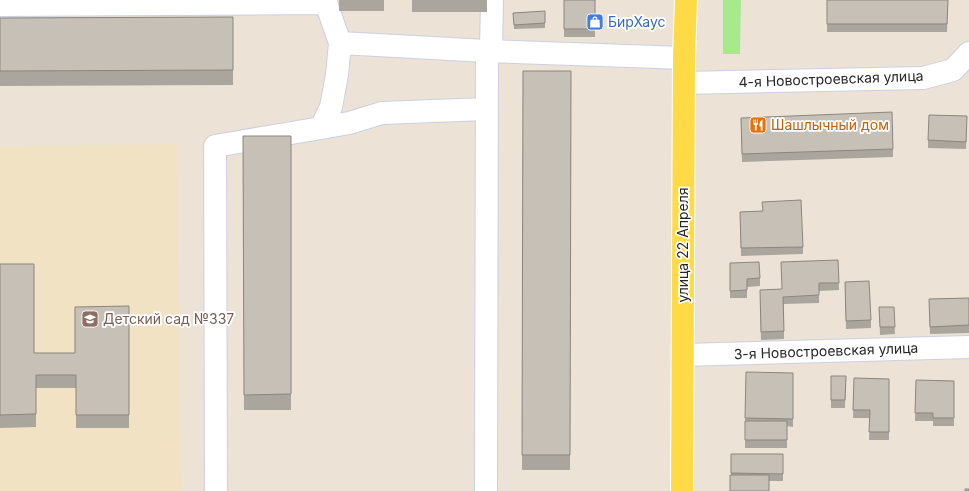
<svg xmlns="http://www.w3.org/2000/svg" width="969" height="491" viewBox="0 0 969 491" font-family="Inter,sans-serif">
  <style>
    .education { fill: #f0e2c2 }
    .grass { fill: #a8e98b }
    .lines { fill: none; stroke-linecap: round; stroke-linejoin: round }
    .minor-casing { stroke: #cbcfe2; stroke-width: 24 }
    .major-casing { stroke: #fff; stroke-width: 24 }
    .minor { stroke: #fff; stroke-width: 22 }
    .major { stroke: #ffda47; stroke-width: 22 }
    .wall { fill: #aaa59d }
    .building { fill: #c6c0b6; stroke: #8b867f }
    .labels { text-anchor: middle; stroke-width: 3.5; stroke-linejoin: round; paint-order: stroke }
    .shop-label { font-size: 14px; fill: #366cbe; stroke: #fff; text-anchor: start }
    .street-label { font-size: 14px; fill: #272727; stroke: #fff }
    .food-label { font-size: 14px; fill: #c56008; stroke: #fff; text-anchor: start }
    .education-label { font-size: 14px; fill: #785e54; stroke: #fff; text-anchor: start }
  </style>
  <rect width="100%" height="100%" fill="#ece3d6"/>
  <path class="education" d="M177 144 181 491H0V146Z"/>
  <path class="grass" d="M723 0H741L740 54H723Z"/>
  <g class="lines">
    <g class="minor-casing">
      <path id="minor" d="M0 5 325 3
        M340 43 487 51 684 58
        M491 51 492 0
        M684 83 923 78 953 70 969 53
        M321 128 349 123 382 113 486 109
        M683 355 969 347
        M216 491 215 146 321 128 331 107 337 75 340 43 325 0
        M486 491 487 51"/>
    </g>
    <g class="major-casing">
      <path id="major" d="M682 491 684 58 686 0"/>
    </g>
    <use href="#minor" class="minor"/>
    <use href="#major" class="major"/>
  </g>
  <path class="wall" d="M339 0H384V11H339Z
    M412 0H487V12H412Z
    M564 0H595V37H564Z
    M827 0H948L947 32H827Z
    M545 11V28L514 29 513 13Z
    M233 17V85L0 86V18Z
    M523 71H571L570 470H522Z
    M741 118 893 149V157L742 162Z
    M967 124 966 149 928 148V140Z
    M243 136H291V410H244Z
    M763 211 803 247V254L741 256 740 212Z
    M838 260 839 290 819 291V303L784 304V339L761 340 760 298 781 289Z
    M730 263 760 278V286L747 287V298H730Z
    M0 264 34 353H75L129 306V428H76V388H36V427L0 428Z
    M845 282 871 320V328L846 329Z
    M969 298V333L930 334 929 299Z
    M879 307H894L895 334 880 335Z
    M793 373V427L787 426V448H745V418Z
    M831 376H846L845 408H831Z
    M854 378 889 379V440H869L870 418H853Z
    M916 380 954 381V426H933V421H915Z
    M731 454H783V481H769L731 475Z"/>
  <path class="building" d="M564 0H595V29H564Z
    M827 0H948L947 24H827Z
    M545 11V23L514 25 513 13Z
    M233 17V70L0 71V18Z
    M523 71H571L570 455H522Z
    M892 112 893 149 742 154 741 118Z
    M929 115 967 116 966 142 928 140Z
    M243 136H291V394L244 395Z
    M801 200 803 247 741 248 740 212 763 211 762 202Z
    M838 260 839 283H819V295L783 297 784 331 761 332 760 290 782 289 781 262Z
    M759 262 760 278 747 279V290L730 291V263Z
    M0 264H34V353H75V307L129 306V415H76V375H36V414L0 415Z
    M869 281 871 320 846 321 845 282Z
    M969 298V325L930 327 929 299Z
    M879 307H894L895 327H880Z
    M746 372 793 373V419L745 418Z
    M831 376H846L845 400H831Z
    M854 378 889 379V432H869L870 410H853Z
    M916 380 954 381V418H933V413H915Z
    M745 421H787V440H745Z
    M731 454H783V474L731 473Z
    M730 475H769V491H730Z
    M965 489H969V491H965Z"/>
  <defs>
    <g id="shop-square" transform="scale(0.9)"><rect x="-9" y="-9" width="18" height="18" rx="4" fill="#3f7fe0" stroke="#fff"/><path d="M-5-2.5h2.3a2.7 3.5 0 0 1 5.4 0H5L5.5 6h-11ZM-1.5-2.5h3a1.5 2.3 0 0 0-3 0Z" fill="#fff"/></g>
    <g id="restaurant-square" transform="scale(0.9)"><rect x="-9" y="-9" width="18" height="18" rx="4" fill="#e8710a" stroke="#fff"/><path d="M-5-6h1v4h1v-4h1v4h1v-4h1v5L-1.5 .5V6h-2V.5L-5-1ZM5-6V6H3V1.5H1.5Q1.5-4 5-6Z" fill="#fff"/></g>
    <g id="school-square" transform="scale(0.9)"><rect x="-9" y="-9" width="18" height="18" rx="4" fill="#8d6e63" stroke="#fff"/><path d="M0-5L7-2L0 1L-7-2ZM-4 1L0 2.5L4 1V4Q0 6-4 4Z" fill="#fff"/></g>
  </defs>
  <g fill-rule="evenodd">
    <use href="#shop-square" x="595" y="22"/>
    <use href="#restaurant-square" x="758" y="125"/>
    <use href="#school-square" x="90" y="319"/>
  </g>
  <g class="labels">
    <g class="shop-label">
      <text x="608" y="27">БирХаус</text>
    </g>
    <g class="street-label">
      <text transform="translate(831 79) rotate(-2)" y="5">4-я Новостроевская улица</text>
      <text transform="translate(683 245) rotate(-90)" y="5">улица 22 Апреля</text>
      <text transform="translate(826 351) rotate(-2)" y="5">3-я Новостроевская улица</text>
    </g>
    <g class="food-label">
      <text x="771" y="130">Шашлычный дом</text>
    </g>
    <g class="education-label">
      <text x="103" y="324">Детский сад №337</text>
    </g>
  </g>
</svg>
